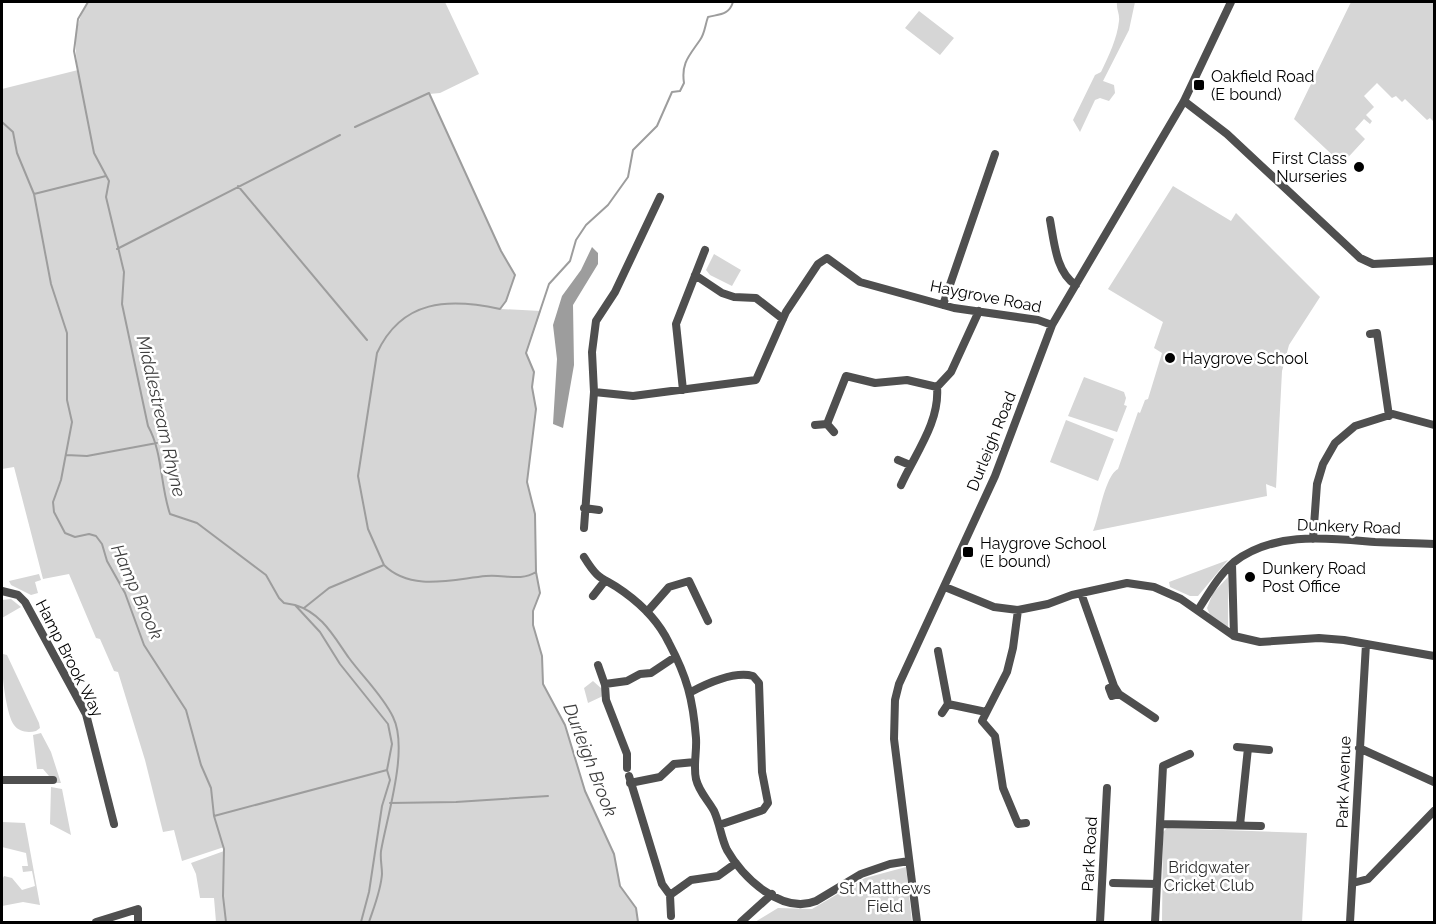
<svg xmlns="http://www.w3.org/2000/svg" width="1436" height="924" viewBox="0 0 1436 924" font-family="Raleway,sans-serif">
  <style>
    .green { fill: #d6d6d6 }
    .water { fill: #9d9d9d }
    .lines { fill: none; stroke-linecap: round; stroke-linejoin: round }
    .stream { stroke: #9d9d9d; stroke-width: 2 }
    .minor { stroke: #4f4f4f; stroke-width: 8 }
    .poi-dot { fill: #000; stroke: #fff; stroke-width: 2 }
    .labels { text-anchor: middle; stroke-width: 5; stroke-linejoin: round; paint-order: stroke }
    .poi-label { font-size: 16px; fill: #000; stroke: #fff; text-anchor: start }
    .street-label { font-size: 16px; fill: #000; stroke: #fff }
    .park-label { font-size: 16px; fill: #2d2d2d; stroke: #fff }
    .water-label { font-size: 18px; font-style: italic; fill: #3e3e3e; stroke: #fff }
  </style>
  <rect width="100%" height="100%" fill="#fff"/>
  <path class="green" d="M88,2H445L479,74L440,93L429,94L501,251L515,275L506,301L501,309L541,311L526,353L534,372L532,387L536,409L527,482L535,514L536,572L540,593L533,611V625L542,656L543,684L565,725L585,791L614,854L620,886L636,908L638,922H216L214,898H200L196,874L191,863L224,851V847L182,861L174,830L163,832L145,760L118,672L114,671L100,639L96,638L69,574L43,579L14,467L2,469V89L78,70C74,44 74,24 88,2Z
    M1117,2H1135L1129,30L1103,81L1114,85L1115,93L1109,101L1100,98L1095,100L1080,132L1073,120L1095,75L1101,72C1109,55 1117,39 1119,21C1120,14 1116,9 1117,2Z
    M1351,2H1434V122L1430,118L1427,120L1405,99L1402,102L1396,96L1392,98L1377,83L1364,96L1374,107L1366,115L1372,121L1370,124L1364,119L1355,129L1365,139L1342,164L1294,119Z
    M919,11L954,38L940,55L905,28Z
    M1173,186L1231,221L1236,213L1320,297L1289,345L1282,371L1276,488L1266,484L1267,496L1093,531C1100,514 1105,476 1118,469L1138,412L1140,413L1145,400L1148,399L1162,353L1154,348L1163,322L1108,289Z
    M714,254L741,270L732,286L710,275L706,270Z
    M1084,377L1124,392L1126,398L1124,405L1127,406L1117,432L1068,416Z
    M1066,420L1114,439L1098,481L1050,462Z
    M1228,560L1198,596H1190L1170,587L1169,582Z
    M39,574L41,580L35,582L38,593L31,595L11,585L9,581Z
    M1228,577V628L1210,615L1207,608L1213,593Z
    M11,599L21,607L2,618V600Z
    M3,654L7,655L39,723L40,728L36,731C28,733 19,732 14,725C6,715 0,666 3,654Z
    M593,681L602,689L603,696L588,703L584,688Z
    M41,733L51,752L61,783H55L43,769H37L33,735Z
    M51,787L62,789L71,835L50,824Z
    M2,822L25,823L40,905L23,902L2,906V880L4,876L12,878L22,890L35,886L32,871L23,872L22,866H28L26,853L2,847Z
    M1167,828L1307,833L1302,922H1162L1163,832Z
    M906,867L912,922H755L778,908L812,909L865,878Z"/>
  <path class="water" d="M592,247L598,253V264L573,305L574,365L563,428L553,424L557,359L553,325L562,296L581,270Z"/>
  <g class="lines">
    <path class="stream" d="M88,2L78,19L74,51L94,153L109,181L106,197L124,272L122,304L148,426C163,453 160,485 170,514L197,523L266,575L279,598L284,603L295,605L320,632L340,664L388,724L392,744L387,770L390,780L382,806L369,892L361,922
      M2,122L13,132L17,153L34,194L51,284L67,333V400L72,422L61,480L53,502L54,512L65,533L75,537L89,534L96,536L102,544L107,561L125,593L144,645L186,710L201,765L211,788L214,816L224,849L223,896L226,922
      M355,127L429,93L501,251L515,275L506,301L500,309C449,298 402,299 377,353L358,476L368,529L384,565
      M238,186L367,340
      M34,194L106,176
      M117,249L340,135
      M66,455L87,456L157,443
      M295,605C322,613 334,637 349,658C363,677 383,696 393,717C409,749 387,816 381,851C380,859 382,866 382,874C381,890 374,907 369,922
      M304,608L329,588L384,565C411,592 453,579 486,576C504,574 520,582 536,572
      M390,803L456,802L548,796
      M214,816L387,770
      M638,922L636,908L620,886L614,854L585,791L565,725L543,684L542,656L533,625V611L540,593L536,572L535,514L527,482L536,409L532,387L534,372L526,353L549,284L570,261L576,240L586,225L608,205L628,177L633,150L657,126L672,92L680,91L684,83C681,63 689,56 700,40C705,33 705,25 708,17C720,14 729,15 733,2"/>
    <path class="minor" d="M1184,101L1227,134L1360,258L1373,264L1434,261
      M1050,220C1054,241 1056,273 1076,285
      M695,275L722,293L734,297L756,298L783,319
      M943,305L995,154
      M1370,334L1377,333L1389,416
      M683,390L676,324L705,250
      M594,392L592,352L596,321L615,292L660,197
      M827,424L846,376L875,383L907,380L937,387L951,372L979,311
      M815,425L827,424L834,432
      M898,460L910,465
      M901,485C915,454 940,422 937,387
      M584,508L599,510
      M584,528L594,392L633,396L756,380L786,312L818,264L827,258L860,282L954,308L1038,320L1052,325
      M1313,539L1317,484L1323,464L1335,443L1355,426L1393,414L1434,425
      M584,557C600,583 602,576 624,592C642,605 659,622 669,643C687,677 693,699 696,738C697,752 693,766 696,779C699,792 708,800 714,811C720,824 721,838 727,850C742,877 782,915 816,901L861,874L890,864L909,861
      M1232,564L1234,636
      M945,587L994,607L1018,610L1048,604L1072,595L1127,583L1154,587L1181,599L1234,636L1260,642L1319,638L1344,640L1434,656
      M2,591L18,595L25,602L86,714L114,824
      M1081,593L1114,686L1119,694L1155,718
      M593,596L604,582
      M1018,610L1013,648L1007,672L982,721L995,736L1003,788L1018,824L1026,823
      M1198,610C1209,593 1219,575 1234,562C1275,531 1327,538 1375,542C1395,543 1415,543 1434,544
      M647,612L669,587L689,581L708,621
      M938,651L948,704L986,712
      M598,665L605,685L606,700L627,754V768
      M605,684L627,681L640,674L651,673L675,657
      M1109,688L1112,696L1119,694
      M691,692C708,683 734,671 753,676L759,683L762,772L768,803L763,810L719,825
      M942,713L948,704
      M1237,747L1248,748
      M1359,748L1434,782
      M629,776L662,884L670,895L671,916
      M2,780H53
      M630,783L660,777L674,764L695,762
      M1160,824L1261,826
      M1240,825L1248,748L1269,750
      M1113,883L1157,884
      M1353,883L1368,879L1434,811
      M670,895L691,880L718,876L736,863
      M96,922L138,909V922
      M741,922L772,894
      M917,922L894,739L895,700L899,684L995,476L1052,325L1184,101L1231,2
      M1100,922L1107,788
      M1155,922L1163,766L1190,754
      M1350,922L1366,644"/>
  </g>
  <g class="poi-dot">
    <rect x="1193" y="79" width="12" height="12" rx="3"/>
    <circle cx="1359" cy="167" r="6"/>
    <circle cx="1170" cy="358" r="6"/>
    <rect x="962" y="546" width="12" height="12" rx="3"/>
    <circle cx="1250" cy="577" r="6"/>
  </g>
  <g class="labels">
    <g class="poi-label">
      <text x="1211" y="82">Oakfield Road<tspan x="1211" dy="18">(E bound)</tspan></text>
      <text x="1347" y="164" text-anchor="end">First Class<tspan x="1347" dy="18">Nurseries</tspan></text>
      <text x="1182" y="364">Haygrove School</text>
      <text x="980" y="549">Haygrove School<tspan x="980" dy="18">(E bound)</tspan></text>
      <text x="1262" y="574">Dunkery Road<tspan x="1262" dy="18">Post Office</tspan></text>
    </g>
    <g class="street-label">
      <text transform="translate(986 296) rotate(11)" y="6">Haygrove Road</text>
      <text transform="translate(991 441) rotate(-68)" y="6">Durleigh Road</text>
      <text transform="translate(1349 526) rotate(2)" y="6">Dunkery Road</text>
      <text transform="translate(70 658) rotate(63)" y="6">Hamp Brook Way</text>
      <text transform="translate(1343 782) rotate(-88)" y="6">Park Avenue</text>
      <text transform="translate(1089 854) rotate(-87)" y="6">Park Road</text>
    </g>
    <g class="park-label">
      <text x="1209" y="873">Bridgwater<tspan x="1209" dy="18">Cricket Club</tspan></text>
      <text x="885" y="894">St Matthews<tspan x="885" dy="18">Field</tspan></text>
    </g>
    <g class="water-label">
      <text transform="translate(161 416) rotate(77)" y="6">Middlestream Rhyne</text>
      <text transform="translate(137 592) rotate(66)" y="6">Hamp Brook</text>
      <text transform="translate(590 760) rotate(69)" y="6">Durleigh Brook</text>
    </g>
  </g>
  <rect width="1436" height="924" fill="none" stroke="#000000" stroke-width="6"/>
</svg>
